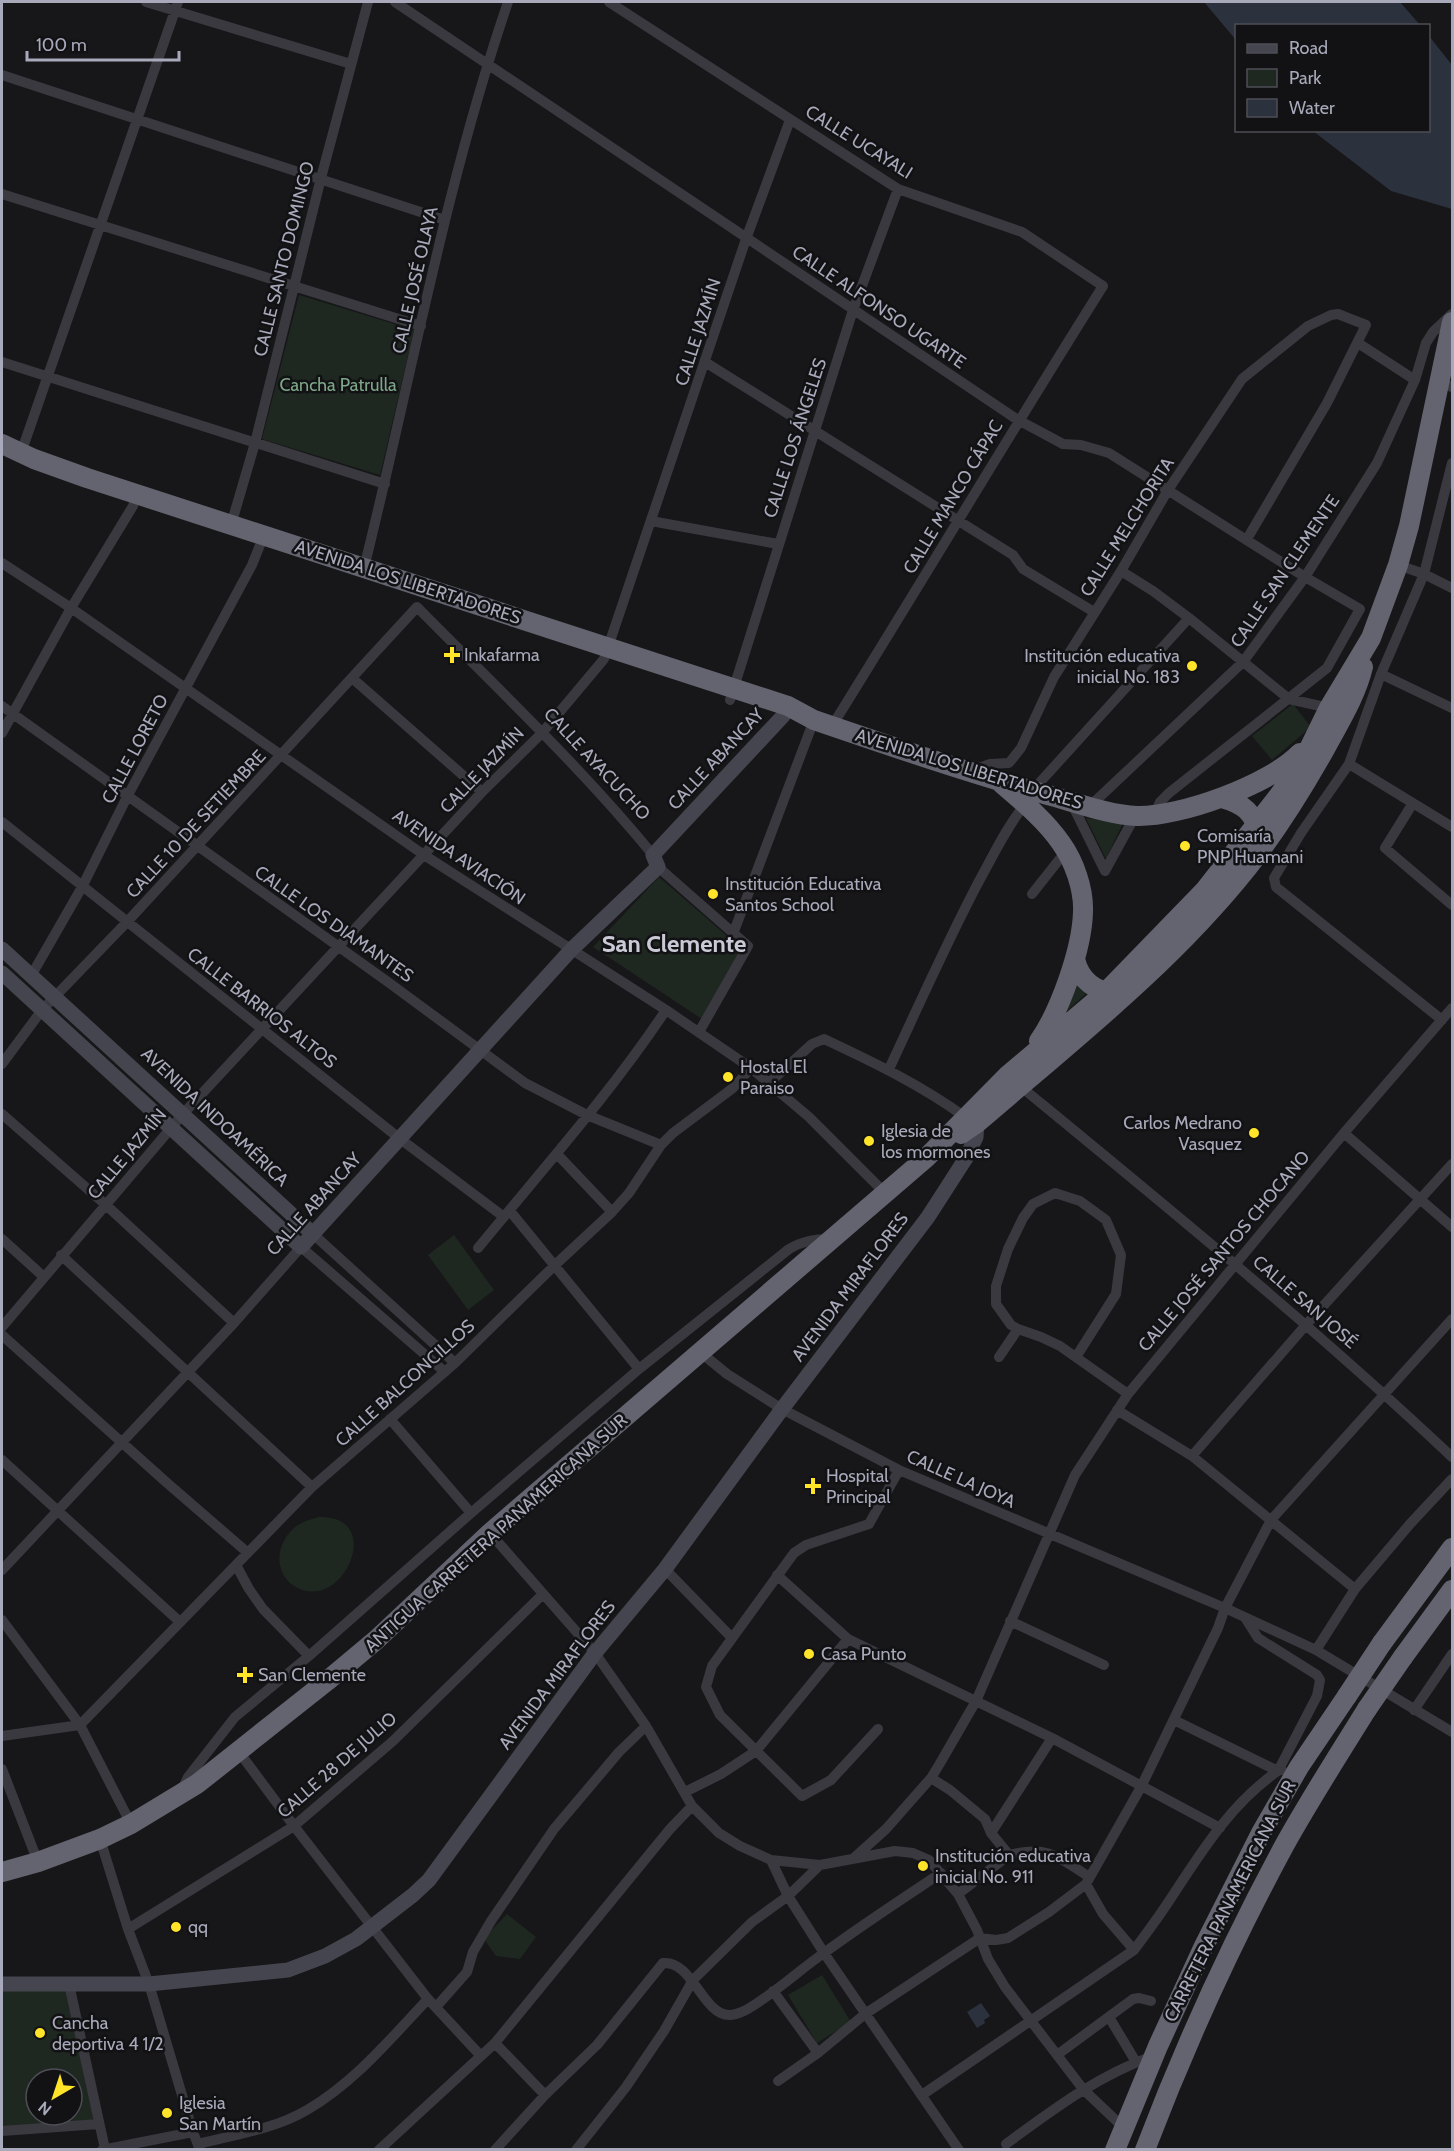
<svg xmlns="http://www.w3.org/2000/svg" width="1454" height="2151" viewBox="0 0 1454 2151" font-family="Cabin,sans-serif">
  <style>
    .green { fill: #1e2821; fill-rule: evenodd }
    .water { fill: #2b323e }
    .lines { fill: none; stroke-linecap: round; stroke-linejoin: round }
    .street { stroke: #3a3940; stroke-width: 10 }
    .secondary { stroke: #45454f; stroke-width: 15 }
    .highway { stroke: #636470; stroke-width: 20 }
    .highway-bridge { stroke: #636470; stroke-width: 20 }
    .poi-dot { fill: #ffe429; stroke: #121214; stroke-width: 2 }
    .labels { text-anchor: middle; stroke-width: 5; stroke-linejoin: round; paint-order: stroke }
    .street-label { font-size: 18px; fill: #a8a9ba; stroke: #121214 }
    .park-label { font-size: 18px; fill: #7da788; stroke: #121214 }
    .poi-label { font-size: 18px; fill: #a8a9ba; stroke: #121214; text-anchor: start }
    .district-label { font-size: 24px; font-weight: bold; fill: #c9cad6; stroke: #121214 }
  </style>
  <rect width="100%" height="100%" fill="#171719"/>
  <path class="green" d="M299,295L414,330L380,475L262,439Z
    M1293,704L1311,727L1272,760L1252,736Z
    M1086,818L1123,823L1106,859Z
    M659,877L741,948L702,1019L593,947Z
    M1074,975L1089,991L1067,1011Z
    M454,1235L494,1290L468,1310L428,1255Z
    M319,1517C383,1515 347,1604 303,1590C272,1580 273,1542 298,1525C304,1521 312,1519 319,1517Z
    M507,1914L536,1937L520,1959L496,1956L486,1942V1936Z
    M822,1975L851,2022L817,2043L788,1995Z
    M2,1987L67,1988L99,2123L2,2130ZM36,2079H72V2115H36Z"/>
  <path class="water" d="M1204,2H1400L1420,25L1236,26V40Z
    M1429,36L1452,65V209L1391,191L1313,131L1428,130Z
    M981,2003L990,2016L984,2020L985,2023L977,2028L967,2012Z"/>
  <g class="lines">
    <path class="street" d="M146,2L351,64
      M395,2L1018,420L1063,444L1081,445L1109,453L1305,577L1360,609L1327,668L1169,793L1160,802L1154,815
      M609,2L898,189L1022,232L1103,286C1011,432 923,580 832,726
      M2,75L445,220
      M2,194L421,326
      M1358,343L1415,380
      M2,362L385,484
      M705,362L1013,555L1023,569L1094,612
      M1441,383L1452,387
      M21,453L178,2
      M651,521L778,544
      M231,525L255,443L321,178L368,2
      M2,563L71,608L424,855L666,1010L751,1068L809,1117L885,1193
      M1398,565L1424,574L1452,588
      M364,568C411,379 445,186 508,2
      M1121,571L1153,591L1189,618L1289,699L1329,708
      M417,607C497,688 581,767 653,855
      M1381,674L1452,708
      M352,678L482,792
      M730,700L853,310L898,189
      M2,706L388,982L525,1083L587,1115L661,1145
      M2,733L71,608L133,506L137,494
      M1349,764L1452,827
      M971,771L990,764L1009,763L1021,748L1054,677L1121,571L1168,490L1242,379L1308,326L1331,315L1338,314L1366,325L1327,403L1247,539
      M1032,791L1189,618
      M1071,802L1105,871L1135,816
      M1413,803L1385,848L1452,905
      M1089,807L1243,662L1305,577L1377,463L1415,380L1426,343L1433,332L1452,314
      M2,822L399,1138L504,1217
      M658,867L748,946L699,1032
      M1032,894L1066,851
      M733,934L814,720
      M31,976L82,887L127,797L252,565L264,535
      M1442,1020L1276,887L1274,878L1301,833L1349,764L1381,674L1424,574L1452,463
      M2,1064L42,1010L127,922L417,607
      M889,1069C918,1007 946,944 978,883C993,856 1006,828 1025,804
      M769,1083L812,1044L824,1039C873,1062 921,1085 965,1117
      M1020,1086C1167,1207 1314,1327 1452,1457
      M2,1114L106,1205L234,1323
      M1344,1133L1452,1227
      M557,1154L612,1212
      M510,1211L639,1369
      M313,1234L455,1363
      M2,1239L44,1277
      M478,1248C542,1170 610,1094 666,1010
      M61,1255L312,1487
      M2,1327L183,1114L482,792L542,733L604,659L746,239L790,120
      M2,1335L166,1482L248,1553
      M700,1352L727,1374L782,1409L899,1470L1225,1608L1316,1650L1452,1732
      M999,1357L1018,1329
      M1076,1357L1116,1294L1121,1255L1106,1220L1080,1201L1055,1193L1033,1204L1023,1218L1008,1249L996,1286V1304L1011,1325L1018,1329L1041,1337L1060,1346L1128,1394
      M1117,1410L1192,1456L1355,1589
      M390,1419L471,1513
      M1192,1456L1305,1326L1452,1164
      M2,1460L180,1622
      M490,1533L595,1653L646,1726L692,1806L719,1833L740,1846L771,1860L820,1865L895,1851L913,1853L929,1860L958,1894L977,1930L988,1959L1005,1987L1083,2089L1123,2127
      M236,1565L249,1589L263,1609L309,1656
      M665,1569L732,1638
      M2,1570L234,1323L301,1247L445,1372
      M777,1575L848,1639L1052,1738L1220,1828
      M2,1620L80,1725L131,1824
      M1010,1621L1104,1665
      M1316,1650L1355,1589L1410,1524L1452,1479
      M1414,1710L1452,1654
      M1174,1720L1278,1771L1317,1696L1320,1680L1317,1675L1258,1638L1246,1619
      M878,1729L831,1780L802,1796L720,1715L706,1687L712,1666L794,1553L806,1545L869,1524L899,1470
      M2,1736L80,1725L312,1487L455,1363L555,1265L612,1212L629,1193L661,1145L673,1133L733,1088L751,1068
      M239,1752L294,1826L428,1999L480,2055
      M2,1769L38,1862
      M931,1778L950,1790L985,1819L991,1833L1009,1855C1047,1845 1059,1857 1089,1877
      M181,1792L188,1777L235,1717L309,1656L471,1513L639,1369L789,1249C803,1241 814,1239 830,1239
      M685,1792L721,1774L756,1751L848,1639
      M991,1833L1052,1738
      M100,1839L128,1929L149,1984L193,2132L200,2150
      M855,1857L886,1829L931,1778L939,1765L976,1701L1075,1475L1128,1394L1344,1133L1452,1008
      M820,1865L788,1896L824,1953L959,2150
      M958,1894L1009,1855
      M128,1929L294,1826L393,1741L542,1595
      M1134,1950C1146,1934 1158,1918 1169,1901C1200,1854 1230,1804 1278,1771L1282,1770
      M69,1984L105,2149
      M773,1991L818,2053L865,2014L980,1938L996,1940L1008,1938L1049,1912L1086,1884L1141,1787L1218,1628L1225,1608L1271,1520L1452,1319
      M436,2007L467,1972L473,1952L491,1921L554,1829L619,1752L646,1726
      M1109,2017L1136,2062
      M495,2043L545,2095
      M1057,2055L1133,1999L1139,1998L1151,2001
      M778,2081L818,2053
      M922,2095L1134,1950L1103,1914L1086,1884
      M2,2131L99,2124
      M198,2144C234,2135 275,2129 307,2110C355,2082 391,2038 428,1999
      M1006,2144C1054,2109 1097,2076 1153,2056
      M102,2150L193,2132
      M379,2150L495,2043L670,1829L692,1806
      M495,2150L545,2095L597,2045L663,1963C692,1960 703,2015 729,2015C734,2015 742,2012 746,2010C774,1994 798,1971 824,1953C862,1925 902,1899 941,1873
      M576,2150L626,2087L664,2031L693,1980L752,1922L788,1896L771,1860"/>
    <path class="secondary" d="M2,949L313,1234
      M2,973L301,1247L571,950L658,867L653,855L783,716
      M2,1984H149L288,1970L325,1956L356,1939L413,1895L429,1880L595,1653L665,1569L782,1409L928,1217L966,1158L976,1137L977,1123"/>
    <path class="highway" d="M2,444L34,459L87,478L788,706L814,720C890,746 966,772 1044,794C1072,801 1108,815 1137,816C1180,817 1269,785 1300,753
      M1002,784C1023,802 1045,820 1061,843C1074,861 1084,889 1083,912C1082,949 1060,1011 1039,1041
      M1222,798C1244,804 1253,812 1260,835
      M1075,959C1080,981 1096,992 1117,994
      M961,1134L977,1123C1071,1042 1171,964 1248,867C1277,830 1302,790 1325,749C1339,723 1356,696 1363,667
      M1382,1643L1452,1548
      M1403,1657L1452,1590
      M2,1872L38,1862L100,1839L131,1824L197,1784L327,1681L376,1640L490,1533L926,1158L1007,1076L1105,993L1205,890L1280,794L1306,755L1329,708L1371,638L1398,565L1409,526L1452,322
      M1115,2150L1158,2046L1204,1946L1261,1833L1299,1767L1347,1696
      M1145,2150C1185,2045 1231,1944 1284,1846C1310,1799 1339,1754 1367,1709"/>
    <path class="highway-bridge" d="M1347,1696L1382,1643
      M1367,1709L1403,1657"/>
  </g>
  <g class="poi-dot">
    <path d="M449 646h6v6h6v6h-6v6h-6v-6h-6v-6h6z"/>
    <circle cx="1192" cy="666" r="6"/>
    <circle cx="1185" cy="846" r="6"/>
    <circle cx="713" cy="894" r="6"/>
    <circle cx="728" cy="1077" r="6"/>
    <circle cx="1254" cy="1133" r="6"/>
    <circle cx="869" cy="1141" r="6"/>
    <path d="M810 1477h6v6h6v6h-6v6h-6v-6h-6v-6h6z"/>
    <circle cx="809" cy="1654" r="6"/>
    <path d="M242 1666h6v6h6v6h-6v6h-6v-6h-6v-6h6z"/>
    <circle cx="923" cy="1866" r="6"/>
    <circle cx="176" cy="1927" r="6"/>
    <circle cx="40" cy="2033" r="6"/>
    <circle cx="167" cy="2113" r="6"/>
  </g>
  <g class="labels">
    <g class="street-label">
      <text transform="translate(859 142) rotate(32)" y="6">CALLE UCAYALI</text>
      <text transform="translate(284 259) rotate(-76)" y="6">CALLE SANTO DOMINGO</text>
      <text transform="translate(415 280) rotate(-77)" y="6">CALLE JOSÉ OLAYA</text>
      <text transform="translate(879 307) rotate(34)" y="6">CALLE ALFONSO UGARTE</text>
      <text transform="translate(698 332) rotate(-72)" y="6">CALLE JAZMÍN</text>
      <text transform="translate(795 438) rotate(-72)" y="6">CALLE LOS ÁNGELES</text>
      <text transform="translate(953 497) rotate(-59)" y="6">CALLE MANCO CÁPAC</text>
      <text transform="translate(1127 527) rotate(-58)" y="6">CALLE MELCHORITA</text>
      <text transform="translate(1285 571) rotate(-56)" y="6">CALLE SAN CLEMENTE</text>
      <text transform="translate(408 582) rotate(18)" y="6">AVENIDA LOS LIBERTADORES</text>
      <text transform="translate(135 749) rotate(-62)" y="6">CALLE LORETO</text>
      <text transform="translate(716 759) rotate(-47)" y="6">CALLE ABANCAY</text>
      <text transform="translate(597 764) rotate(47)" y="6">CALLE AYACUCHO</text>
      <text transform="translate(969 769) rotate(17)" y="6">AVENIDA LOS LIBERTADORES</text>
      <text transform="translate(482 770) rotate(-46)" y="6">CALLE JAZMÍN</text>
      <text transform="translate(196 824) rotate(-47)" y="6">CALLE 10 DE SETIEMBRE</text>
      <text transform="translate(459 857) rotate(34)" y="6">AVENIDA AVIACIÓN</text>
      <text transform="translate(334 924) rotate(35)" y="6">CALLE LOS DIAMANTES</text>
      <text transform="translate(262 1008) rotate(38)" y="6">CALLE BARRIOS ALTOS</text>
      <text transform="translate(215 1117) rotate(43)" y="6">AVENIDA INDOAMÉRICA</text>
      <text transform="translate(127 1154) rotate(-50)" y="6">CALLE JAZMÍN</text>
      <text transform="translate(314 1204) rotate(-48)" y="6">CALLE ABANCAY</text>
      <text transform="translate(1224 1251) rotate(-50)" y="6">CALLE JOSÉ SANTOS CHOCANO</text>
      <text transform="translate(850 1287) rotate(-53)" y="6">AVENIDA MIRAFLORES</text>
      <text transform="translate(1305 1302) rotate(41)" y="6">CALLE SAN JOSÉ</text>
      <text transform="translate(405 1383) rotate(-42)" y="6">CALLE BALCONCILLOS</text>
      <text transform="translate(961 1479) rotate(24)" y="6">CALLE LA JOYA</text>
      <text transform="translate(496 1533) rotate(-42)" y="6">ANTIGUA CARRETERA PANAMERICANA SUR</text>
      <text transform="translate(557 1675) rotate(-53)" y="6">AVENIDA MIRAFLORES</text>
      <text transform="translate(337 1765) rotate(-41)" y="6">CALLE 28 DE JULIO</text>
      <text transform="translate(1230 1901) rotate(-63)" y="6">CARRETERA PANAMERICANA SUR</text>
    </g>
    <g class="park-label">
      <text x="338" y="391">Cancha Patrulla</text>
    </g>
    <g class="poi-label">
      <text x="464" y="661">Inkafarma</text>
      <text x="1180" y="662" text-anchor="end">Institución educativa<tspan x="1180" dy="21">inicial No. 183</tspan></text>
      <text x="1197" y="842">Comisaría<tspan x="1197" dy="21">PNP Huamani</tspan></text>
      <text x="725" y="890">Institución Educativa<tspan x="725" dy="21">Santos School</tspan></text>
      <text x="740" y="1073">Hostal El<tspan x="740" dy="21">Paraiso</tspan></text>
      <text x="1242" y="1129" text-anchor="end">Carlos Medrano<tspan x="1242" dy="21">Vasquez</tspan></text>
      <text x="881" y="1137">Iglesia de<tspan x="881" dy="21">los mormones</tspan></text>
      <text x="826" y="1482">Hospital<tspan x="826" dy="21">Principal</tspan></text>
      <text x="821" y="1660">Casa Punto</text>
      <text x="258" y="1681">San Clemente</text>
      <text x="935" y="1862">Institución educativa<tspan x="935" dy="21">inicial No. 911</tspan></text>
      <text x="188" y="1933">qq</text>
      <text x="52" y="2029">Cancha<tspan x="52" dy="21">deportiva 4 1/2</tspan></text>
      <text x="179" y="2109">Iglesia<tspan x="179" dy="21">San Martín</tspan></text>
    </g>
    <g class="district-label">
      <text x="674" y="952">San Clemente</text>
    </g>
  </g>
  <rect width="1454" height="2151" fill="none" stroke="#a8a9ba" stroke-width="6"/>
  <rect x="1235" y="24" width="195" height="108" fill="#121214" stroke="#4e4e56" stroke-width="1.5"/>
  <rect x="1247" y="44" width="30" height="9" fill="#45454f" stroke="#4e4e56" stroke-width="1.5"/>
  <text x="1289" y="54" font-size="18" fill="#a8a9ba">Road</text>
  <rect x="1247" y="69" width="30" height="18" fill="#1e2821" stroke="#4e4e56" stroke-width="1.5"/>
  <text x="1289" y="84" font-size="18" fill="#a8a9ba">Park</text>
  <rect x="1247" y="99" width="30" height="18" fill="#2b323e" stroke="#4e4e56" stroke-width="1.5"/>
  <text x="1289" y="114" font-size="18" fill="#a8a9ba">Water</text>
  <g transform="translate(54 2097) rotate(219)"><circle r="28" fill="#121214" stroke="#4e4e56" stroke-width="1.5"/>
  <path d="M0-4.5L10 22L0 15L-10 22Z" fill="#ffe429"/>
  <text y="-9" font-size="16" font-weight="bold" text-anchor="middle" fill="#a8a9ba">N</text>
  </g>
  <path d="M27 51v9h152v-9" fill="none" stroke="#a8a9ba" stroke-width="3"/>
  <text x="36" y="51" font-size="18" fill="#a8a9ba" stroke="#121214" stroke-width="4.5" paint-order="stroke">100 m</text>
</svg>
